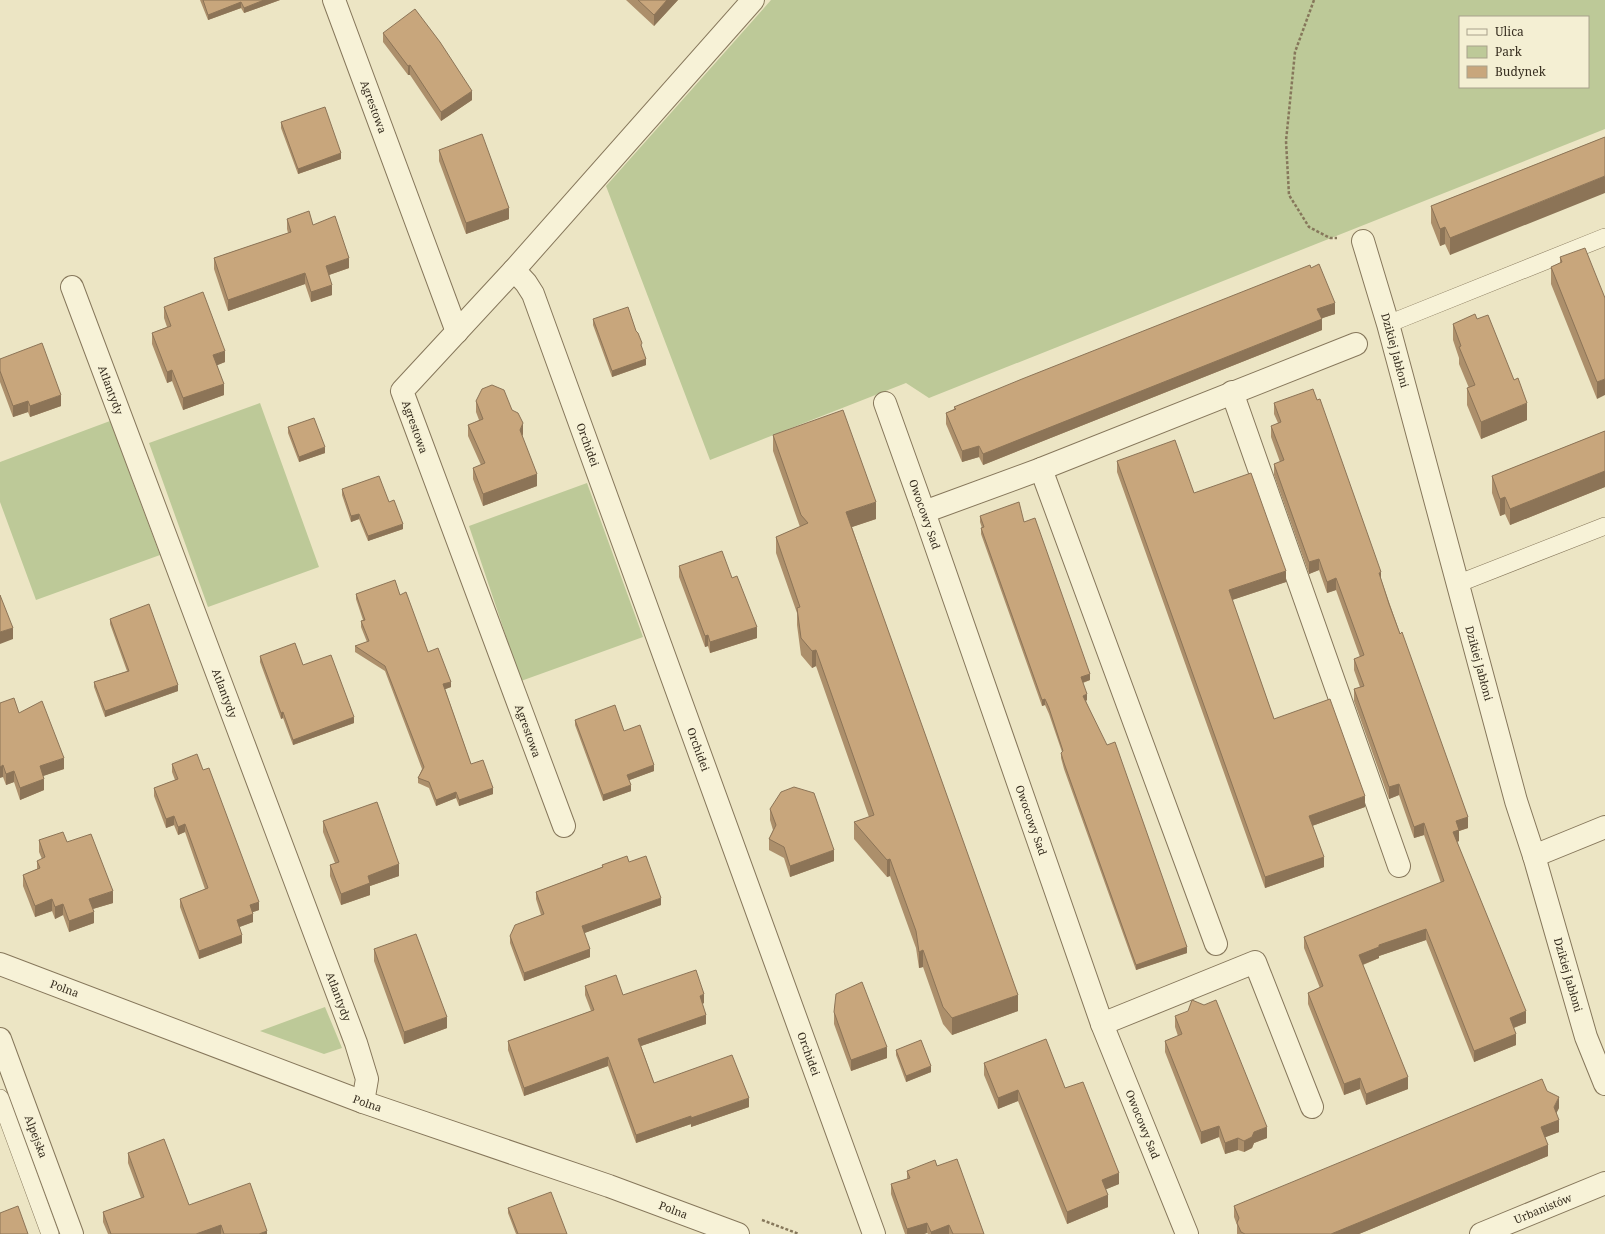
<svg xmlns="http://www.w3.org/2000/svg" width="1605" height="1234" viewBox="0 0 1605 1234" font-family="'Noto Serif',serif">
  <style>
    .green { fill: #bdc998; fill-rule: evenodd }
    .lines { fill: none; stroke-linecap: round; stroke-linejoin: round }
    .service-casing { stroke: #86775b; stroke-width: 18 }
    .minor-casing { stroke: #86775b; stroke-width: 24 }
    .path { stroke: #86775b; stroke-width: 2.5; stroke-dasharray: 3 2; stroke-linecap: butt }
    .service { stroke: #f7f2d7; stroke-width: 17 }
    .minor { stroke: #f7f2d7; stroke-width: 22 }
    .wall { fill: #ac8f6b }
    .shaded-wall { fill: #8c7457 }
    .building { fill: #c8a67c; stroke: #8c7457 }
    .labels { text-anchor: middle; stroke-width: 3.5; stroke-linejoin: round; paint-order: stroke }
    .street-label { font-size: 11px; fill: #362d1f; stroke: #f4efd3 }
  </style>
  <rect width="100%" height="100%" fill="#ece5c4"/>
  <path class="green" d="M771,0H1605V129L929,398L906,383L710,460L606,186ZM1460,17H1588V87H1460Z
    M260,403L319,567L208,607L149,443Z
    M110,421L160,555L36,600L0,502V462Z
    M587,483L643,637L521,681L469,526Z
    M325,1007L342,1048L324,1054L260,1031Z"/>
  <g class="lines">
    <g class="service-casing">
      <path id="service" d="M1388,324L1605,237
        M1457,584L1605,526
        M0,1098L50,1234"/>
    </g>
    <g class="minor-casing">
      <g id="minor">
        <path id="s1" d="M334,0L457,332"/>
        <path id="s2" d="M1363,241L1388,324L1516,801L1534,856L1586,1037L1605,1084"/>
        <path id="s3" d="M514,270L526,283L533,294L874,1234"/>
        <path id="s4" d="M72,287L356,1043L367,1079L363,1102"/>
        <path d="M1232,392L1399,866"/>
        <path id="s5" d="M885,403L924,512L1102,1024L1187,1234"/>
        <path d="M1041,469L1216,944"/>
        <path d="M924,512L1041,469L1356,344"/>
        <path d="M564,826L402,391L514,270L753,0"/>
        <path d="M1534,856L1605,827"/>
        <path id="s6" d="M0,964L363,1102L609,1186L738,1234"/>
        <path d="M1102,1024L1255,962L1312,1107"/>
        <path id="s7" d="M0,1039L72,1234"/>
        <path id="s8" d="M1481,1234L1605,1183"/>
      </g>
    </g>
    <path class="path" d="M1314,0L1295,52L1286,141L1289,195L1309,227L1330,238H1337
      M762,1220L799,1234"/>
    <use href="#service" class="service"/>
    <use href="#minor" class="minor"/>
  </g>
  <path class="wall" d="M200,0H280L244,13L241,8L208,20Z
    M626,0H678L654,26Z
    M383,33L472,100L441,121L410,75H408L383,42Z
    M281,122L341,159L298,174L281,128Z
    M1605,137L1450,255L1445,244L1440,246L1431,223V206Z
    M439,150L509,219L466,234L439,161Z
    M287,219L313,225L349,268L329,275L332,295L311,302L305,284L228,311L214,269V258L288,233L287,229Z
    M1560,257L1605,298L1597,399L1551,284V267L1560,263Z
    M1311,268L1335,314L1322,318V330L983,465L979,457L962,462L946,424V413L954,409V407Z
    M164,307L225,362L217,365L224,395L183,410L172,381L167,383L152,344V333L167,327L164,318Z
    M593,319L636,331L642,348L646,365L612,377L593,325Z
    M1477,319L1527,420L1481,439L1467,405V388H1469L1459,364V358L1453,340V324Z
    M0,359L61,406L30,417L28,412L13,417L0,382Z
    M476,401L512,410L523,434L522,436L537,486L483,506L473,479V468L481,465L468,436V425L479,420L476,412Z
    M1274,403L1381,579L1468,828L1459,831V841L1457,842L1526,1023L1514,1028L1516,1045L1474,1062L1426,940L1379,956V958L1363,965L1408,1089L1366,1105L1360,1089L1344,1095L1308,1004V993L1320,988L1304,948V937L1441,883L1424,835L1414,838L1399,795L1389,799L1354,701V689L1360,687L1354,670V659L1360,657L1336,590L1327,593L1319,570L1309,574L1274,475V464L1280,462L1271,437V426L1278,423L1274,414Z
    M288,427L325,453L299,462L288,433Z
    M1605,431V487L1510,525L1505,514L1500,516L1492,493V476Z
    M773,435L876,519L852,527L1018,1011L952,1035L943,1024L923,967L919,968L916,948L890,876L887,877L854,839V822L869,817L816,666L812,668L801,655L797,625V613L776,553V537L800,527L773,451Z
    M1117,461L1194,493L1286,582L1232,600L1274,719L1365,807L1312,826L1324,867L1265,888L1117,472Z
    M342,489L403,529L368,541L359,519L351,522L342,495Z
    M980,516L1024,522L1090,680L1083,683L1087,700L1086,701L1187,953L1136,970L1064,769L1061,758V753L1062,752L1049,714L1045,705L1042,706L981,534V528H982L980,522Z
    M679,566L732,578L757,638L710,653L708,646L705,647L679,577Z
    M356,594L400,595L428,652L451,687L445,689L471,764L493,794L459,806L456,798L436,806L429,788L418,783V778L422,769L385,671L355,652V646L367,642L361,627V621L363,620L356,599Z
    M110,619L178,691L105,717L94,687V682L127,671L110,624Z
    M260,656L303,665L354,723L293,745L283,718L281,719L260,662Z
    M0,703L19,713L64,769L43,776L44,790L20,800L14,782L6,785L3,777Z
    M575,720L624,731L654,771L629,780L631,791L603,801L575,725Z
    M172,764L203,770L259,910L253,912V922L239,927L242,943L199,959L180,907V899L205,889L185,832L178,835L174,825L166,828L154,796V788L175,780L172,772Z
    M770,809L834,861L790,877L784,858L769,850V839L773,830L770,820Z
    M323,821L399,876L370,886V895L341,905L330,876V865L335,863L323,832Z
    M39,840L67,842L113,903L93,909L94,923L69,932L63,915L55,919L52,911L35,917L23,886V875L37,869V861L42,859L39,852Z
    M629,862L661,905L584,933L590,957L524,981L510,943V936L541,915L536,899V892L602,867V865Z
    M374,949L447,1028L404,1044L374,961Z
    M585,986L623,995L704,1003L702,1004L706,1024L641,1046L654,1083L749,1107L691,1127V1124L636,1143L608,1066L524,1096L508,1050V1041L591,1011L585,995Z
    M834,1012L887,1058L851,1071L834,1024Z
    M1175,1016L1267,1138L1254,1143L1252,1148L1244,1152L1238,1150L1225,1154L1219,1137L1201,1144L1165,1052V1041L1178,1036L1175,1027Z
    M896,1050L931,1072L906,1082L896,1055Z
    M984,1063L1065,1088L1119,1184L1106,1189L1108,1207L1067,1224L1018,1101L998,1109L984,1075Z
    M1559,1108L1556,1113L1559,1132L1545,1137L1548,1156L1359,1234H1237V1225L1234,1217V1206Z
    M128,1153L189,1205L267,1234H108L103,1222V1212L141,1198L128,1163Z
    M937,1166L984,1234H928L927,1233L924,1234H905L891,1194V1184L907,1179V1171Z
    M508,1208L567,1234H516L508,1213Z"/>
  <path class="shaded-wall" d="M264,0H280L244,13V8Z
    M667,0H678L654,26V15Z
    M241,2V8L208,20V15Z
    M410,65V75H408V66Z
    M472,91V100L441,121V112Z
    M341,153V159L298,174V169Z
    M1605,176V193L1450,255V238Z
    M509,208V219L466,234V223Z
    M1445,227V244L1440,246V229Z
    M349,258V268L326,276V266Z
    M305,273V284L228,311V300Z
    M332,285V295L311,302V292Z
    M1335,303V314L1317,320V309Z
    M1322,319V330L983,465V454Z
    M225,351V362L213,367V355Z
    M646,359V365L612,377V371Z
    M172,370V381L167,383V372Z
    M1605,379V395L1597,399V382Z
    M224,384V395L183,410V398Z
    M61,395V406L30,417V406Z
    M28,401V412L13,417V406Z
    M1527,403V420L1481,439V422Z
    M523,423V434L520,441V430Z
    M979,446V457L962,462V451Z
    M325,447V453L299,462V457Z
    M1605,471V487L1510,525V509Z
    M537,474V486L483,506V494Z
    M1505,497V514L1500,516V499Z
    M876,502V519L846,529V512Z
    M359,514V519L351,522V516Z
    M403,524V529L368,541V536Z
    M1319,559V570L1309,574V562Z
    M1286,571V582L1229,601V590Z
    M1381,572V583L1379,573Z
    M1336,578V590L1327,593V582Z
    M757,627V638L710,653V642Z
    M13,628V639L0,644V632Z
    M708,635V646L705,647V636Z
    M816,650V666L812,668V651Z
    M1090,674V680L1081,683V677Z
    M451,682V687L443,690V684Z
    M178,685V691L105,717V711Z
    M1087,694V700L1083,702V696Z
    M1045,699V705L1042,706V700Z
    M283,712V718L281,719V713Z
    M354,717V723L293,745V740Z
    M64,758V769L40,777V766Z
    M3,765V777L0,778V767Z
    M654,765V771L627,781V775Z
    M14,771V782L6,785V774Z
    M44,779V790L20,800V788Z
    M1399,784V795L1389,799V787Z
    M631,785V791L603,801V795Z
    M493,788V794L459,806V800Z
    M456,792V798L436,806V800Z
    M1365,796V807L1309,827V816Z
    M174,816V825L166,828V819Z
    M1468,817V828L1459,831V841L1453,843V832L1456,821Z
    M1424,823V835L1414,838V827Z
    M185,824V832L178,835V827Z
    M834,850V861L790,877V866Z
    M1324,857V867L1265,888V877Z
    M890,859V876L887,877V860Z
    M399,864V876L370,886V895L341,905V894L368,876Z
    M113,891V903L89,910V899Z
    M661,898V905L582,934V926Z
    M52,899V911L35,917V906Z
    M259,902V910L250,913V905Z
    M63,904V915L55,919V907Z
    M94,912V923L69,932V921Z
    M253,914V922L237,928V920Z
    M1426,929V940L1379,956V958L1359,966V955L1379,945Z
    M242,935V943L199,959V951Z
    M1187,947V953L1136,970V965Z
    M590,949V957L524,981V973Z
    M923,950V967L919,968V952Z
    M704,994V1003L700,1005V996Z
    M1018,995V1011L952,1035V1018Z
    M1526,1011V1023L1510,1029V1018Z
    M706,1015V1024L638,1047V1039Z
    M447,1017V1028L404,1044V1032Z
    M1516,1034V1045L1474,1062V1051Z
    M887,1047V1058L851,1071V1060Z
    M608,1057V1066L524,1096V1088Z
    M931,1066V1072L906,1082V1076Z
    M1408,1077V1089L1366,1105V1094Z
    M1360,1078V1089L1344,1095V1084Z
    M1018,1090V1101L998,1109V1098Z
    M1559,1097V1108L1554,1118V1107Z
    M749,1098V1107L691,1127V1118Z
    M691,1116V1124L636,1143V1135Z
    M1559,1120V1132L1541,1139V1127Z
    M1219,1126V1137L1201,1144V1132Z
    M1267,1127V1138L1254,1143L1252,1148L1244,1152V1141L1254,1132Z
    M1238,1138V1150L1225,1154V1143Z
    M1548,1145V1156L1359,1234H1331Z
    M1119,1173V1184L1102,1191V1180Z
    M1108,1195V1207L1067,1224V1212Z
    M927,1223V1233L924,1234H907V1229Z
    M221,1225V1234H196Z
    M949,1225V1234H931V1232Z
    M267,1231V1234H259Z"/>
  <path class="building" d="M203,0H264L244,8L241,2L208,15Z
    M638,0H667L654,15Z
    M415,9L440,42L472,91L441,112L410,65L408,66L383,33Z
    M325,107L341,153L298,169L281,122Z
    M482,134L509,208L466,223L439,150Z
    M1605,137V176L1450,238L1445,227L1440,229L1431,206Z
    M309,211L313,225L335,216L349,258L326,266L332,285L311,292L305,273L228,300L214,258L291,232L287,219Z
    M1585,248L1605,298V379L1597,382L1551,267L1562,262L1560,257Z
    M1319,264L1335,303L1317,309L1322,319L983,454L979,446L962,451L946,413L956,409L954,407L1022,379L1310,265L1311,268Z
    M203,292L225,351L213,355L224,384L183,398L172,370L167,372L152,333L171,326L164,307Z
    M628,307L636,331L638,333L642,343L641,345L646,359L612,371L593,319Z
    M1475,314L1477,319L1488,315L1514,380L1518,378L1527,403L1481,422L1467,388L1475,385L1459,347L1461,346L1453,324Z
    M42,343L61,395L30,406L28,401L13,406L0,371V359Z
    M492,385L504,390L512,410L518,413L523,423L520,430L537,474L483,494L473,468L485,463L468,425L483,419L476,401L482,389Z
    M1313,389L1317,400L1320,399L1381,572L1379,573L1389,604L1400,634L1402,632L1468,817L1456,821L1459,830L1453,832L1526,1011L1510,1018L1516,1034L1474,1051L1426,929L1379,945V947L1359,955L1408,1077L1366,1094L1360,1078L1344,1084L1308,993L1323,986L1304,937L1444,881L1424,823L1414,827L1399,784L1389,787L1354,689L1364,686L1354,659L1364,655L1336,578L1327,582L1319,559L1309,562L1274,464L1284,460L1271,426L1281,422L1274,403Z
    M843,410L876,502L846,512L1018,995L952,1018L943,1007L923,950L919,952L916,931L890,859L887,860L854,822L874,815L816,650L812,651L801,638L797,608L800,607L776,537L808,523L801,515L773,435Z
    M314,418L325,447L299,457L288,427Z
    M1605,431V471L1510,509L1505,497L1500,499L1492,476Z
    M1175,440L1194,493L1251,473L1286,571L1229,590L1274,719L1330,699L1365,796L1309,816L1324,857L1265,877L1117,461Z
    M379,476L389,502L394,500L403,524L368,536L359,514L351,516L342,489Z
    M1019,502L1024,522L1035,518L1090,674L1081,677L1087,694L1083,696L1107,745L1115,742L1187,947L1136,965L1064,763L1061,753L1063,751L1049,708L1045,699L1042,700L981,528L984,527L980,516Z
    M722,551L732,578L737,576L757,627L710,642L708,635L705,636L679,566Z
    M395,580L400,595L406,592L428,652L438,648L451,682L443,684L471,764L483,760L493,788L459,800L456,792L436,800L429,782L418,778L424,767L385,666L355,646L369,641L361,621L365,620L356,594Z
    M0,595L13,628L0,632Z
    M149,604L178,685L105,711L94,682L129,671L110,619Z
    M295,643L303,665L331,655L354,717L293,740L283,712L281,713L260,656Z
    M14,698L19,713L42,701L64,758L40,766L44,779L20,788L14,771L6,774L3,765L0,767V703Z
    M615,705L624,731L640,725L654,765L627,775L631,785L603,795L575,720Z
    M197,754L203,770L209,768L259,902L250,905L253,914L237,920L242,935L199,951L180,899L208,888L185,824L178,827L174,816L166,819L154,788L178,779L172,764Z
    M794,787L814,793L834,850L790,866L784,847L769,839L776,825L770,809L781,792Z
    M377,802L399,864L368,876L370,883L341,894L330,865L339,862L323,821Z
    M63,832L67,842L91,834L113,891L89,899L94,912L69,921L63,904L55,907L52,899L35,906L23,875L40,868L37,861L45,857L39,840Z
    M627,856L629,862L646,856L661,898L582,926L590,949L524,973L510,936L515,925L544,914L536,892L603,867L602,865Z
    M416,934L447,1017L404,1032L374,949Z
    M696,970L704,994L700,996L706,1015L638,1039L654,1083L732,1055L749,1098L691,1118V1116L636,1135L608,1057L524,1088L508,1041L594,1010L585,986L616,975L623,995Z
    M862,982L887,1047L851,1060L834,1012L836,994Z
    M1192,1000L1204,1005L1216,1000L1267,1127L1254,1132L1252,1137L1244,1141L1238,1138L1225,1143L1219,1126L1201,1132L1165,1041L1182,1034L1175,1016L1188,1011Z
    M1046,1039L1065,1088L1083,1082L1119,1173L1102,1180L1108,1195L1067,1212L1018,1090L998,1098L984,1063Z
    M921,1040L931,1066L906,1076L896,1050Z
    M1542,1079L1547,1091L1559,1097L1554,1107L1559,1120L1541,1127L1548,1145L1331,1234H1245L1241,1232L1237,1223L1239,1218L1234,1206Z
    M164,1139L189,1205L250,1183L267,1231L259,1234H224L221,1225L196,1234H111L103,1212L144,1197L128,1153Z
    M957,1159L984,1234H953L949,1225L931,1232L927,1223L907,1229L891,1184L910,1178L907,1171L935,1160L937,1166Z
    M551,1192L567,1234H518L508,1208Z
    M18,1206L28,1234H0V1213Z"/>
  <g class="labels">
    <g class="street-label">
      <text dy="4" stroke="none"><textPath href="#s1" startOffset="114">Agrestowa</textPath></text>
      <text dy="4" stroke="none"><textPath href="#s2" startOffset="114">Dzikiej Jabłoni</textPath></text>
      <text dy="4" stroke="none"><textPath href="#s4" startOffset="110">Atlantydy</textPath></text>
      <text transform="translate(415 427) rotate(70)" y="4">Agrestowa</text>
      <text dy="4" stroke="none"><textPath href="#s3" startOffset="191">Orchidei</textPath></text>
      <text dy="4" stroke="none"><textPath href="#s5" startOffset="118">Owocowy Sad</textPath></text>
      <text dy="4" stroke="none"><textPath href="#s2" startOffset="438">Dzikiej Jabłoni</textPath></text>
      <text dy="4" stroke="none"><textPath href="#s4" startOffset="434">Atlantydy</textPath></text>
      <text transform="translate(528 731) rotate(70)" y="4">Agrestowa</text>
      <text dy="4" stroke="none"><textPath href="#s3" startOffset="515">Orchidei</textPath></text>
      <text dy="4" stroke="none"><textPath href="#s5" startOffset="442">Owocowy Sad</textPath></text>
      <text dy="4" stroke="none"><textPath href="#s2" startOffset="762">Dzikiej Jabłoni</textPath></text>
      <text dy="4" stroke="none"><textPath href="#s6" startOffset="69">Polna</textPath></text>
      <text dy="4" stroke="none"><textPath href="#s4" startOffset="758">Atlantydy</textPath></text>
      <text dy="4" stroke="none"><textPath href="#s3" startOffset="839">Orchidei</textPath></text>
      <text dy="4" stroke="none"><textPath href="#s6" startOffset="393">Polna</textPath></text>
      <text dy="4" stroke="none"><textPath href="#s5" startOffset="766">Owocowy Sad</textPath></text>
      <text dy="4" stroke="none"><textPath href="#s7" startOffset="104">Alpejska</textPath></text>
      <text dy="4" stroke="none"><textPath href="#s8" startOffset="67">Urbanistów</textPath></text>
      <text dy="4" stroke="none"><textPath href="#s6" startOffset="717">Polna</textPath></text>
    </g>
  </g>
  <rect x="1459" y="16" width="130" height="72" fill="#f4efd3" stroke="#a8a18b"/>
  <rect x="1467" y="29" width="20" height="6" fill="#f7f2d7" stroke="#a8a18b"/>
  <text x="1495" y="36" font-size="12" fill="#362d1f">Ulica</text>
  <rect x="1467" y="46" width="20" height="12" fill="#bdc998" stroke="#a8a18b"/>
  <text x="1495" y="56" font-size="12" fill="#362d1f">Park</text>
  <rect x="1467" y="66" width="20" height="12" fill="#c8a67c" stroke="#a8a18b"/>
  <text x="1495" y="76" font-size="12" fill="#362d1f">Budynek</text>
</svg>
